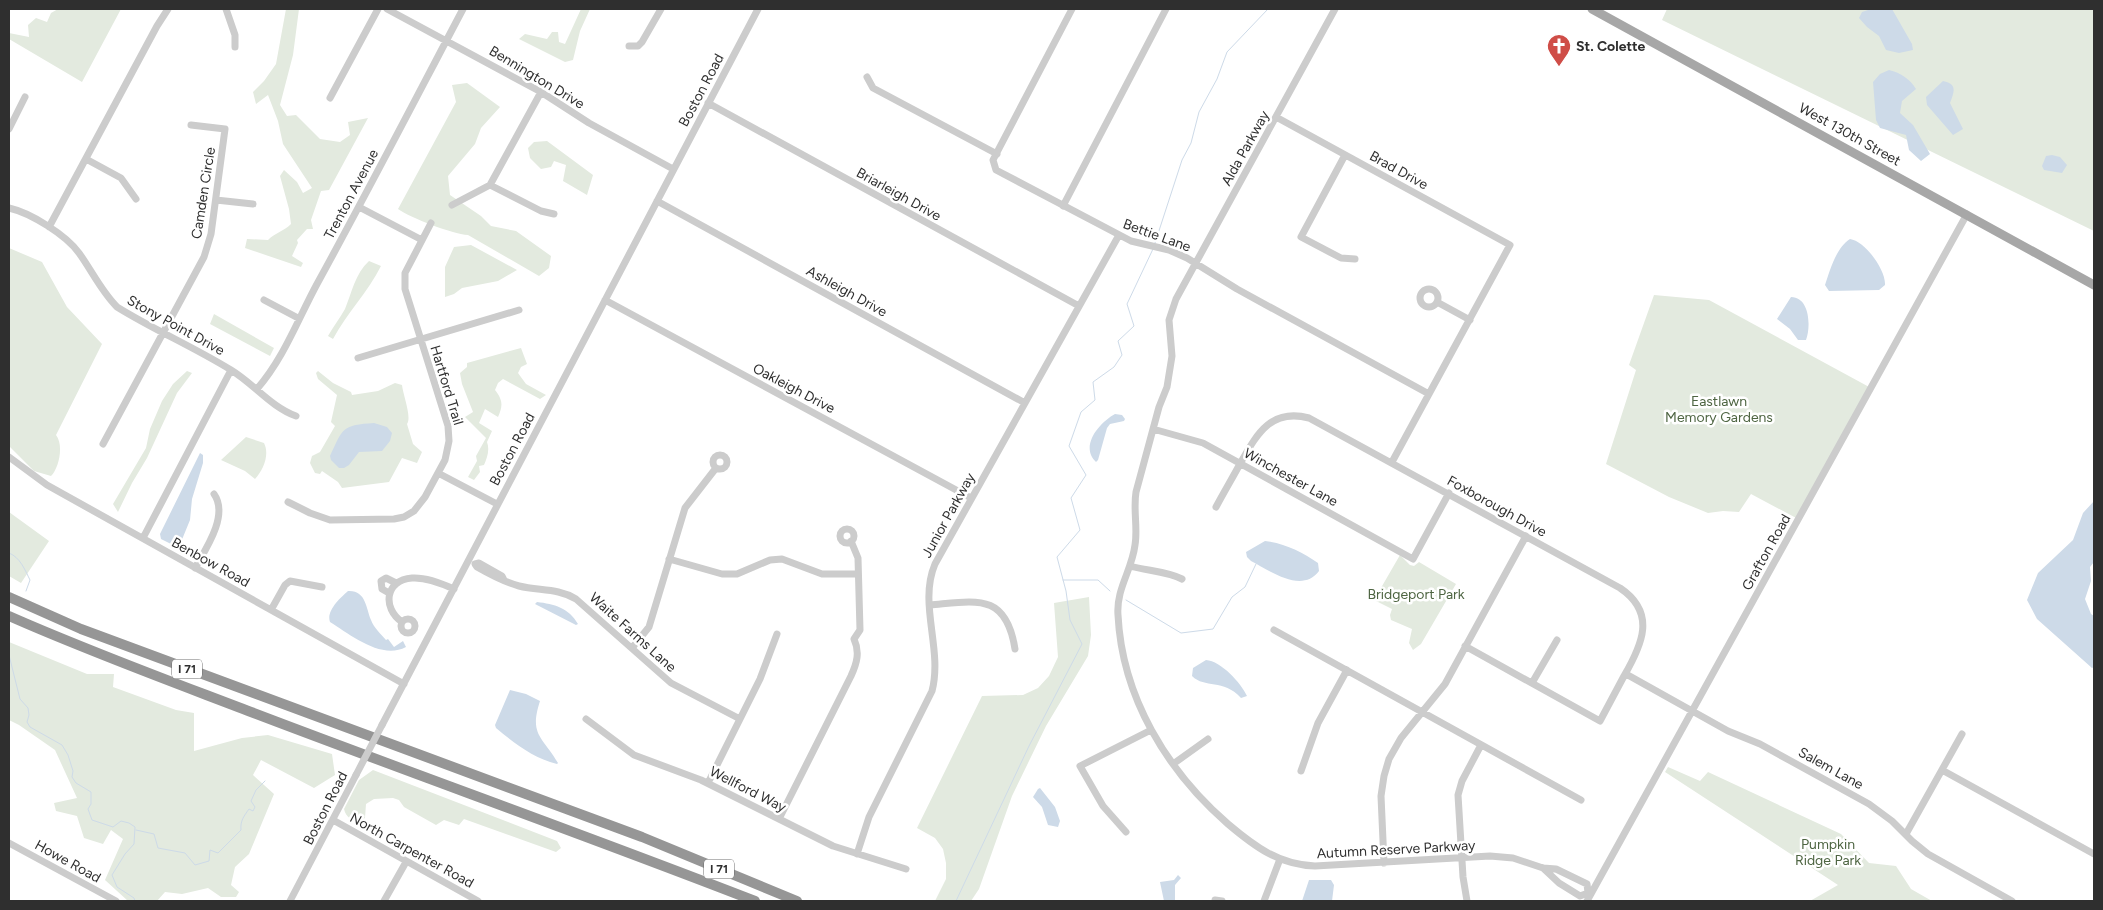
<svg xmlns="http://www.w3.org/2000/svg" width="2103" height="910" viewBox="0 0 2103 910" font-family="Figtree,sans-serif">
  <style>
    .green { fill: #e3eadf }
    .water { fill: #cddae8 }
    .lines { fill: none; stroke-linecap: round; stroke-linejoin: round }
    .stream { stroke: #cddae8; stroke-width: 1 }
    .minor { stroke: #ccc; stroke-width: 7 }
    .major { stroke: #a7a7a7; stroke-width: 9 }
    .highway { stroke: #969696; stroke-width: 10 }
    .minor-bridge { stroke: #ccc; stroke-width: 7 }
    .labels { text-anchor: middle; stroke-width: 5; stroke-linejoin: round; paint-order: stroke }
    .shield { fill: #fff; stroke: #6d6d6d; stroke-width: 1 }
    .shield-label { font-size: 12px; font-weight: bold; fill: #2f2f2f }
    .poi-label { font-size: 14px; font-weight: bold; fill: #2f2f2f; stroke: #fff; text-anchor: start }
    .street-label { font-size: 14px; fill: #2f2f2f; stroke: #fff }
    .park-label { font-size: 14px; fill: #4e6542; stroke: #fff }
  </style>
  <rect width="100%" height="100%" fill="#fff"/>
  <path class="green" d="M58,9H121L82,82L9,39V33L29,37L28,25L36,18L47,22L51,13Z
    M286,9H299L293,55L280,105L287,116L296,115L320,139L340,142L350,135L348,122L368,118L329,190L321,191L311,220L313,229H307L297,240L298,243L292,256L303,263L301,267L245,248L247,239L268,240C275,233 284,231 291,224L289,209L280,176L284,170L297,182L303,193L312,188L283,144L278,121L268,95L256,104L253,92L264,81L276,64Z
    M581,9H590L580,31L573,60L565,62L519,39L525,34L547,39L552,32H558L559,42L565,44Z
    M1667,9H2094V231L1662,20Z
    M467,83L500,107L481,128L475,144L448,176L450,195L481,216L491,226L516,231L551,256L549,268L539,276L468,235C452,234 411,218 398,209L456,102L452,85Z
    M547,141L593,175L587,195L563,181L566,165L554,161L551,167L541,169L530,158L528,148L534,142Z
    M471,245L517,270L498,281L462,288L454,294L445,297V267L454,247Z
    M9,248L42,262L67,307L102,344L56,435C64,445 59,468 51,476L34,471L9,446Z
    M369,261L381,266C368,292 347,313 333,339L328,336C333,327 340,318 345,309C352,292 355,274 369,261Z
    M1654,295L1709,300L1871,388L1798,519L1751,494L1739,512L1723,511L1708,513L1669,497L1606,464L1636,370L1629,365Z
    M214,314L274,348L270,356L210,324Z
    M521,348L527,364L521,367L518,373L526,384L546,395L540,399L503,379L498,383L495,390C503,400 503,406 498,417L485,409L479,423L492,431L487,442C490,450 487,458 484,465L479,466L480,472L474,480L468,477L477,461L476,456L486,438L465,417L473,412L462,384L460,373L467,367V363Z
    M187,371L192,373L177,393L147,458L132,483L118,512L113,504L146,448L150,429L162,401L173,384Z
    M318,371L333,383L351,392L352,395L378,391L395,383L402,385C403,395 412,417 407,424L413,444L422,452L417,463L402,458L389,482L342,488L338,482L322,471L320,474L315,473L310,463L312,456L320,452L335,426L331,422L337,395L318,379L316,373Z
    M246,437L264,443C270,455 263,470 255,479L245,471L221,460Z
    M9,512L49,541L21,583L9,576Z
    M1400,555L1410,565L1414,566L1419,562L1456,584L1421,644L1413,650L1409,643L1412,629L1391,620L1390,615L1392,609L1374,600Z
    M1089,597L1091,635L1088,656L1046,726L1012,796L979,889L971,901H935L946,879V863L943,849L935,838L917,828L982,696L1023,695L1038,688L1049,676L1058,657L1054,603Z
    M9,642L87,674H114L113,687L176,710L194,713V751L242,738L268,735L332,754L335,775L314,788L261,760L253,775L274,794L249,854L235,867L231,885L239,892L236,897H221L208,888L182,894L165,892L157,901H128L105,880L123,839L111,830L103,844L84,838L77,816L56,811L54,803L77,798L55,750L19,725L9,720Z
    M1668,767L1700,781L1708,772L1841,834L1869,863L1896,866L1911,889L1932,901H1810L1838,885L1665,772Z
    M373,770L557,841L561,848L556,852L464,819L459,825L444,820L436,825L404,807L399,800L393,798L374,799L366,804L365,818L360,823C352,820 346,818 344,809L359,780Z"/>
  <path class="water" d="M1871,9H1892L1912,44L1913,50L1899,53L1886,50L1879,36L1867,27L1859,18L1862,12Z
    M1889,70C1901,73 1910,79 1916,89L1902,101L1900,113L1913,125L1930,154L1921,161L1909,150L1906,135L1880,128L1876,120L1873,82L1880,74Z
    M1943,81C1958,84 1954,92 1950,103L1963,129L1953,135L1927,105L1926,97Z
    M2052,155L2060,157L2067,165L2062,173L2044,170L2042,166L2046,156Z
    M1850,239C1865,241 1886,270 1885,285L1879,290L1829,291L1825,285C1830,270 1836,248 1850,239Z
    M1791,297C1810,297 1811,327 1806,340H1798L1790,329L1777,319Z
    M1115,414L1122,415L1125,419L1124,421L1110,424L1107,428L1098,460L1096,462C1079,446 1100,422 1115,414Z
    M374,423L387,427L392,433L390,441L382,451L359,452L349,465L344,468H339L331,460L330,456C343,428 342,425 374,423Z
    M200,453L203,455V463L192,499L190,520L181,542L179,544L173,545L161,539L160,534Z
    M2094,501V562L2090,567L2091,581L2085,599L2091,614L2094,616V667L2092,668L2037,619L2027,600L2038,573L2073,540L2083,513Z
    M1265,541C1284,543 1303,552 1318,563L1319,571C1302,594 1270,571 1251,561L1247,557L1246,552Z
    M348,591C366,590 366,608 371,620C374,628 381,634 386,640L388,639L394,647L403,641L406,647C381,660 351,635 330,622C326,611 340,598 348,591Z
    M537,602C554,604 569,608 578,624L576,625L535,604Z
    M1206,660C1221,661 1241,683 1247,696L1241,698C1223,678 1205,689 1192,676L1193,668Z
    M510,690L526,694L540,701C529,735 542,736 558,763L557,764C533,758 514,743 496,728L495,725Z
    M1040,788L1055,807L1060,821L1058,827L1048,825L1042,807L1033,797L1038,789Z
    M1178,875L1181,878L1175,885V901H1164L1160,882L1174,880Z
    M1309,880H1331L1334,885L1332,901H1302Z"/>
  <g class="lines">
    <path class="stream" d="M1155,243L1182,160L1191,143L1199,112L1217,79L1227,52L1268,9
      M9,553C20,557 25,570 30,580L26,591
      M1063,580H1098L1110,591
      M1126,600L1181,633L1213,629L1232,597L1245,587L1256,564
      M9,655L20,699L28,708L29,715L27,722L30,727L62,745L68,755L73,771L72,777L76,783L91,792V804L88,809L92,820L113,827L121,821L129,823L135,827L134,844L125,854L112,875L117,887L134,898L135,901
      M136,830L154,834L158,848L185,853L195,865L209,861L210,850L218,853L241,830C240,821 244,816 249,809L253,811L255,807L251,801L256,790L265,781
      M956,901L1029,746L1082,644L1070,620L1066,591L1057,557L1080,530L1071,498L1086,475L1069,446L1081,412L1095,400L1093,382L1114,367L1122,355L1118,341L1134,326L1127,304L1153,249"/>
    <path class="minor" d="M226,9L235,35V47
      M387,9L541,92L589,123L673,169
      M1072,9L993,160L996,170L1131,241L1169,250L1187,258L1237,289L1429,394
      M1335,9L1176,299L1169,320L1172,356L1167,387L1159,407L1136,492C1133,510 1138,528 1135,545C1132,570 1116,589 1118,615C1122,697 1167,771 1228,824C1254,846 1279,865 1315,866L1490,856L1513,858L1543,868L1556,869L1587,884L1588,893L1580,896L1559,883L1543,868
      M629,46H638L642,42L661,9
      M867,77L873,88L997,154
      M330,98L378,9
      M708,103L1079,306
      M1276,117L1510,245L1392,462
      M9,129L25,97
      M1345,155L1301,237L1341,258L1355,259
      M86,159L121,178L136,199
      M490,185L541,211L554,214
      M216,200L253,204
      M657,201L1025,403
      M452,205L490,185L541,92
      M1063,206L1166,9
      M359,207L422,240
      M9,208C31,213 66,235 79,253C92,271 101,291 117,307C154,330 194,347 231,370C254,384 271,407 296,416
      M49,227L157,26L168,9
      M1420 298a9 9 0 1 1 18 0a9 9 0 1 1-18 0Z
      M264,300L298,318
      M605,300L971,498
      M1437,302L1470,320
      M358,358L519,310
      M257,389C284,358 298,319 317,284C367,193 415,100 463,9
      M1153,429L1203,443L1413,559L1449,493
      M103,444L204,257L211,234L225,129L191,125
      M713 462a7 7 0 1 1 14 0a7 7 0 1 1-14 0Z
      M9,457L47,485L404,684
      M438,473L497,504
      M288,502L310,513L330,520L394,519L404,517L414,511L425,497L445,460L449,441L448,426L405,289V273L431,223
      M1216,507C1224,492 1233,477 1241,462C1257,434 1271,408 1309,418L1620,588C1657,613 1642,645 1624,676C1616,691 1608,706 1600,721L1465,646
      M840 536a7 7 0 1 1 14 0a7 7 0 1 1-14 0Z
      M143,538L231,370
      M669,559L722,574H737L770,560L782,559L822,574H858
      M1130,566C1147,571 1166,571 1182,579
      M195,568C206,549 229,515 214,494
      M504,580L502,576L479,563L475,564L477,567C491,575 504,582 519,586C539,591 558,588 576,599L671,683L740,719
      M389,593L382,589L381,581L386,578L396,583
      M930,605C976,601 1006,592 1015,649
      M271,610L285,585L290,581L322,587
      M401 626a7 7 0 1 1 14 0a7 7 0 1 1-14 0Z
      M402,622C382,608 385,580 412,578C426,577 441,583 454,589
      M1274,630L1581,800
      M632,648L649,627L685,508L716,468
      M1626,674L1728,731L1760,744L1869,804L1892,821L1912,841L1928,854L2012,901
      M1532,683L1557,640
      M586,719L634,755L701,780L833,846L906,869
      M382,725L758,9
      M1173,764L1208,739
      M1942,770L2094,854
      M1301,771L1318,723L1347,670
      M708,783L760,679L777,634
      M779,819L851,676C857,663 860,652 854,639L860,630L858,558L851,541
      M333,820L478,901
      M1126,832L1103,806L1080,766L1151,730
      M1906,834L1962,734
      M9,843L116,901
      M857,854L869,817L932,691C943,649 918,604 935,564L1119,235
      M1384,863L1381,796L1384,776L1389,759L1401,738L1445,684L1526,536
      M1215,900L1222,901
      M290,901L356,775
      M384,901L406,862
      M1264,901L1280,859
      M1467,901L1463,877L1458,795L1462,781L1481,745
      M1587,901L1967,214"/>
    <path class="major" d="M1592,9L2094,285"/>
    <path class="highway" d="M9,597L81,629L642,837L797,901
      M9,616C88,651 170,681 251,712C419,776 588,836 755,901"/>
    <path class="minor-bridge" d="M356,775L382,725"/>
  </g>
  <defs>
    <g id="church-pin" transform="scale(1.25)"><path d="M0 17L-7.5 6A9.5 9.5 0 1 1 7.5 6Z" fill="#cf4d47" stroke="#fff"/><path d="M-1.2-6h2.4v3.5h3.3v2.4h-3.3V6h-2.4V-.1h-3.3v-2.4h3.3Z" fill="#fff"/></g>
  </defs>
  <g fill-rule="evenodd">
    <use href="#church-pin" x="1559" y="46"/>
  </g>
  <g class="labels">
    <g class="shield">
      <rect x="172" y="659.5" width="30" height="19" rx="4"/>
      <rect x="704" y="859.5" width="30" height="19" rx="4"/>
    </g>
    <g class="shield-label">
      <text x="187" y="673">I 71</text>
      <text x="719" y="873">I 71</text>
    </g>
    <g class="poi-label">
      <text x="1576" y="51">St. Colette</text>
    </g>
    <g class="street-label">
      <text transform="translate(537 77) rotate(31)" y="5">Bennington Drive</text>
      <text transform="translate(701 90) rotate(-62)" y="5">Boston Road</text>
      <text transform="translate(1850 134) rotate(29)" y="5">West 130th Street</text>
      <text transform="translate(1245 148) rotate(-61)" y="5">Alda Parkway</text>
      <text transform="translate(1399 170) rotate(29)" y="5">Brad Drive</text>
      <text transform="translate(203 193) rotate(-81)" y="5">Camden Circle</text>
      <text transform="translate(351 194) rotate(-62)" y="5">Trenton Avenue</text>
      <text transform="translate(899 194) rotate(29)" y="5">Briarleigh Drive</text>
      <text transform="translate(1157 235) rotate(20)" y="5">Bettie Lane</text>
      <text transform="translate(847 291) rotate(29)" y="5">Ashleigh Drive</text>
      <text transform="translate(176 325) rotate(29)" y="5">Stony Point Drive</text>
      <text transform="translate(447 385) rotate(73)" y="5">Hartford Trail</text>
      <text transform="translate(794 388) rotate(28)" y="5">Oakleigh Drive</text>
      <text transform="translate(512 449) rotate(-62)" y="5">Boston Road</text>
      <text transform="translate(1291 477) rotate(29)" y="5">Winchester Lane</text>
      <text transform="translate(1497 506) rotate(29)" y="5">Foxborough Drive</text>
      <text transform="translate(948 515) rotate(-61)" y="5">Junior Parkway</text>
      <text transform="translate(1766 552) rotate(-61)" y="5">Grafton Road</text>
      <text transform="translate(211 562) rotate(29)" y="5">Benbow Road</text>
      <text transform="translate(633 632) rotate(42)" y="5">Waite Farms Lane</text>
      <text transform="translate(1831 768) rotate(29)" y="5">Salem Lane</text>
      <text transform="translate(748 789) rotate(27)" y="5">Wellford Way</text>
      <text transform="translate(325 808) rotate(-63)" y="5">Boston Road</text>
      <text transform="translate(1396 849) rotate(-3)" y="5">Autumn Reserve Parkway</text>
      <text transform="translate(412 850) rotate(29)" y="5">North Carpenter Road</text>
      <text transform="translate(68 861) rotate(29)" y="5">Howe Road</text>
    </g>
    <g class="park-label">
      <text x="1719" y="406">Eastlawn<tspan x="1719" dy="16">Memory Gardens</tspan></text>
      <text x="1416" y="599">Bridgeport Park</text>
      <text x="1828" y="849">Pumpkin<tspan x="1828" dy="16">Ridge Park</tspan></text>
    </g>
  </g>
  <rect width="2103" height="910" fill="none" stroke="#2f2f2f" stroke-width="20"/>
</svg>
